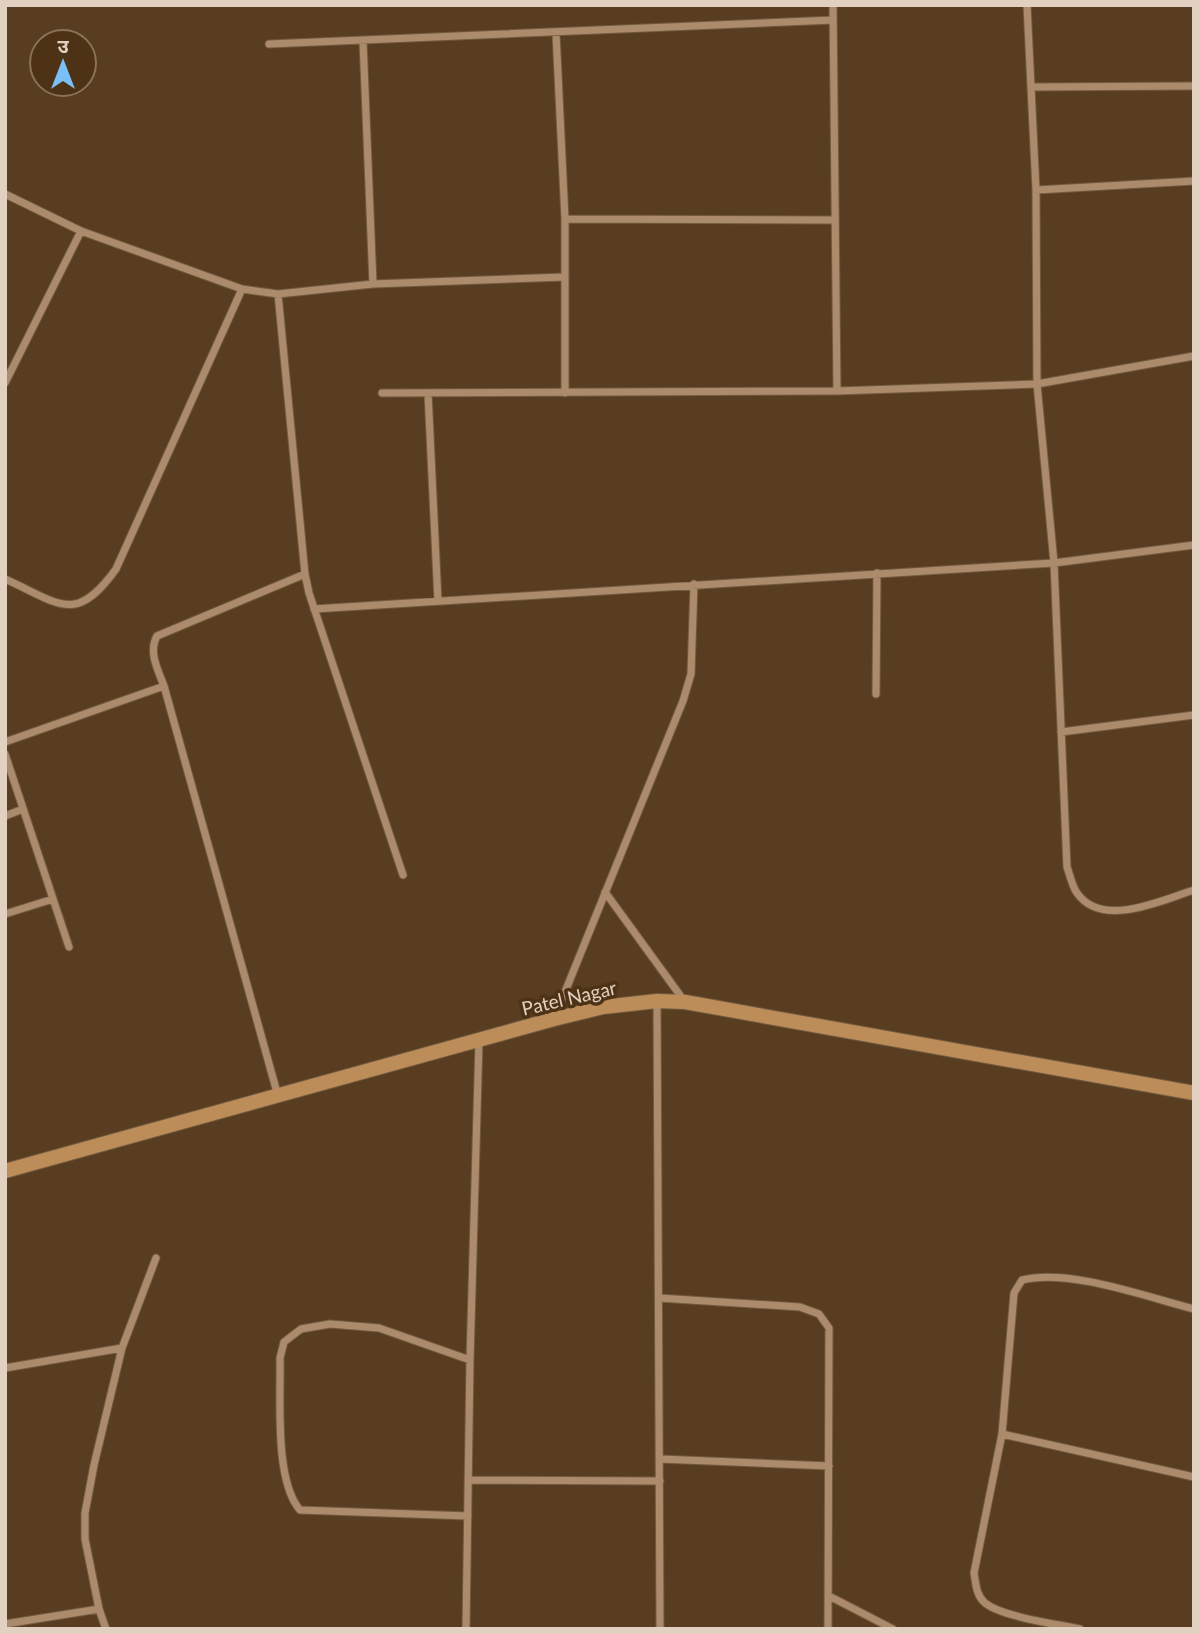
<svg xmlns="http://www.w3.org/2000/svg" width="1199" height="1634" viewBox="0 0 1199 1634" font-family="Lato,'Noto Sans Devanagari',sans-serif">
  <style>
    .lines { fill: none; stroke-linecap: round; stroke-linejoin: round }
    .street-casing { stroke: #725b40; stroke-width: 9 }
    .secondary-casing { stroke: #725b40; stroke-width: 16 }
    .street { stroke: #ac8b6c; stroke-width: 7 }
    .secondary { stroke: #bd8d59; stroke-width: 14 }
    .labels { text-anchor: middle; stroke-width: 7; stroke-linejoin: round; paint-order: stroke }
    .street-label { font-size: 19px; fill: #e2d1c1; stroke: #4e3215 }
  </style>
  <rect width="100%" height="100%" fill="#593d20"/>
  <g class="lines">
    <g class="street-casing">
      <path id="street" d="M833,5L837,391
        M1027,5L1036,190L1037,384L1054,563L1067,867C1070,875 1072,886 1077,893C1102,929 1162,900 1194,890
        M556,33L565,219V393
        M363,41L373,284
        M269,44L833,20
        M1031,87L1194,86
        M1036,190L1194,181
        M5,194L81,231L242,289L278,294L373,284L565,277
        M565,219L835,220
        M278,294L305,574L309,593L403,875
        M5,383L81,231
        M382,393L837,391L1037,384L1194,356
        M428,393L438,601
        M5,579C59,603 75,626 116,569L242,289
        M314,609L1054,563L1194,545
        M876,694L877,573
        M1061,732L1194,715
        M5,742L164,686
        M5,754L69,947
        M5,816L23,809
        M605,892L685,1002
        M5,914L53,899
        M657,1001L660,1629
        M554,1019L683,701L691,674L694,584
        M278,1096L164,686C158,670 148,652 157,636L305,574
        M659,1298L800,1307L819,1314L829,1328L828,1629
        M5,1368L122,1348
        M1002,1434L1194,1477
        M660,1459L829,1466
        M468,1480L660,1481
        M468,1516L300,1510C274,1480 281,1397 280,1358L284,1342L301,1329L330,1324L379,1328L470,1360
        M829,1596L893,1629
        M5,1624L99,1609
        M106,1629L99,1609L85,1539V1513L94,1465L122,1348L156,1258
        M466,1629L470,1360L479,1041
        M1080,1629C1056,1624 1003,1617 985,1603C976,1595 976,1584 974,1573L1002,1434L1014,1293L1022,1280C1068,1268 1147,1297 1194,1309"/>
    </g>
    <g class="secondary-casing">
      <path id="secondary" d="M5,1171L554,1019L603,1007L657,1001L685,1002L1194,1093"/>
    </g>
    <use href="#street" class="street"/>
    <use href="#secondary" class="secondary"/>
  </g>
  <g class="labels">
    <g class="street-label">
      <text transform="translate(569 998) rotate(-13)" y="7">Patel Nagar</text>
    </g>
  </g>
  <rect width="1199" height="1634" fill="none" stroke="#e2d1c1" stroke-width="14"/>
  <g transform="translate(63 63)"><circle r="33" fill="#4e3215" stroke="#89725a" stroke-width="2"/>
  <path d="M0-5L12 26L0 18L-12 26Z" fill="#7abff8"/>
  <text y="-10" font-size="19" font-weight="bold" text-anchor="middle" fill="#e2d1c1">उ</text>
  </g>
</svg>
